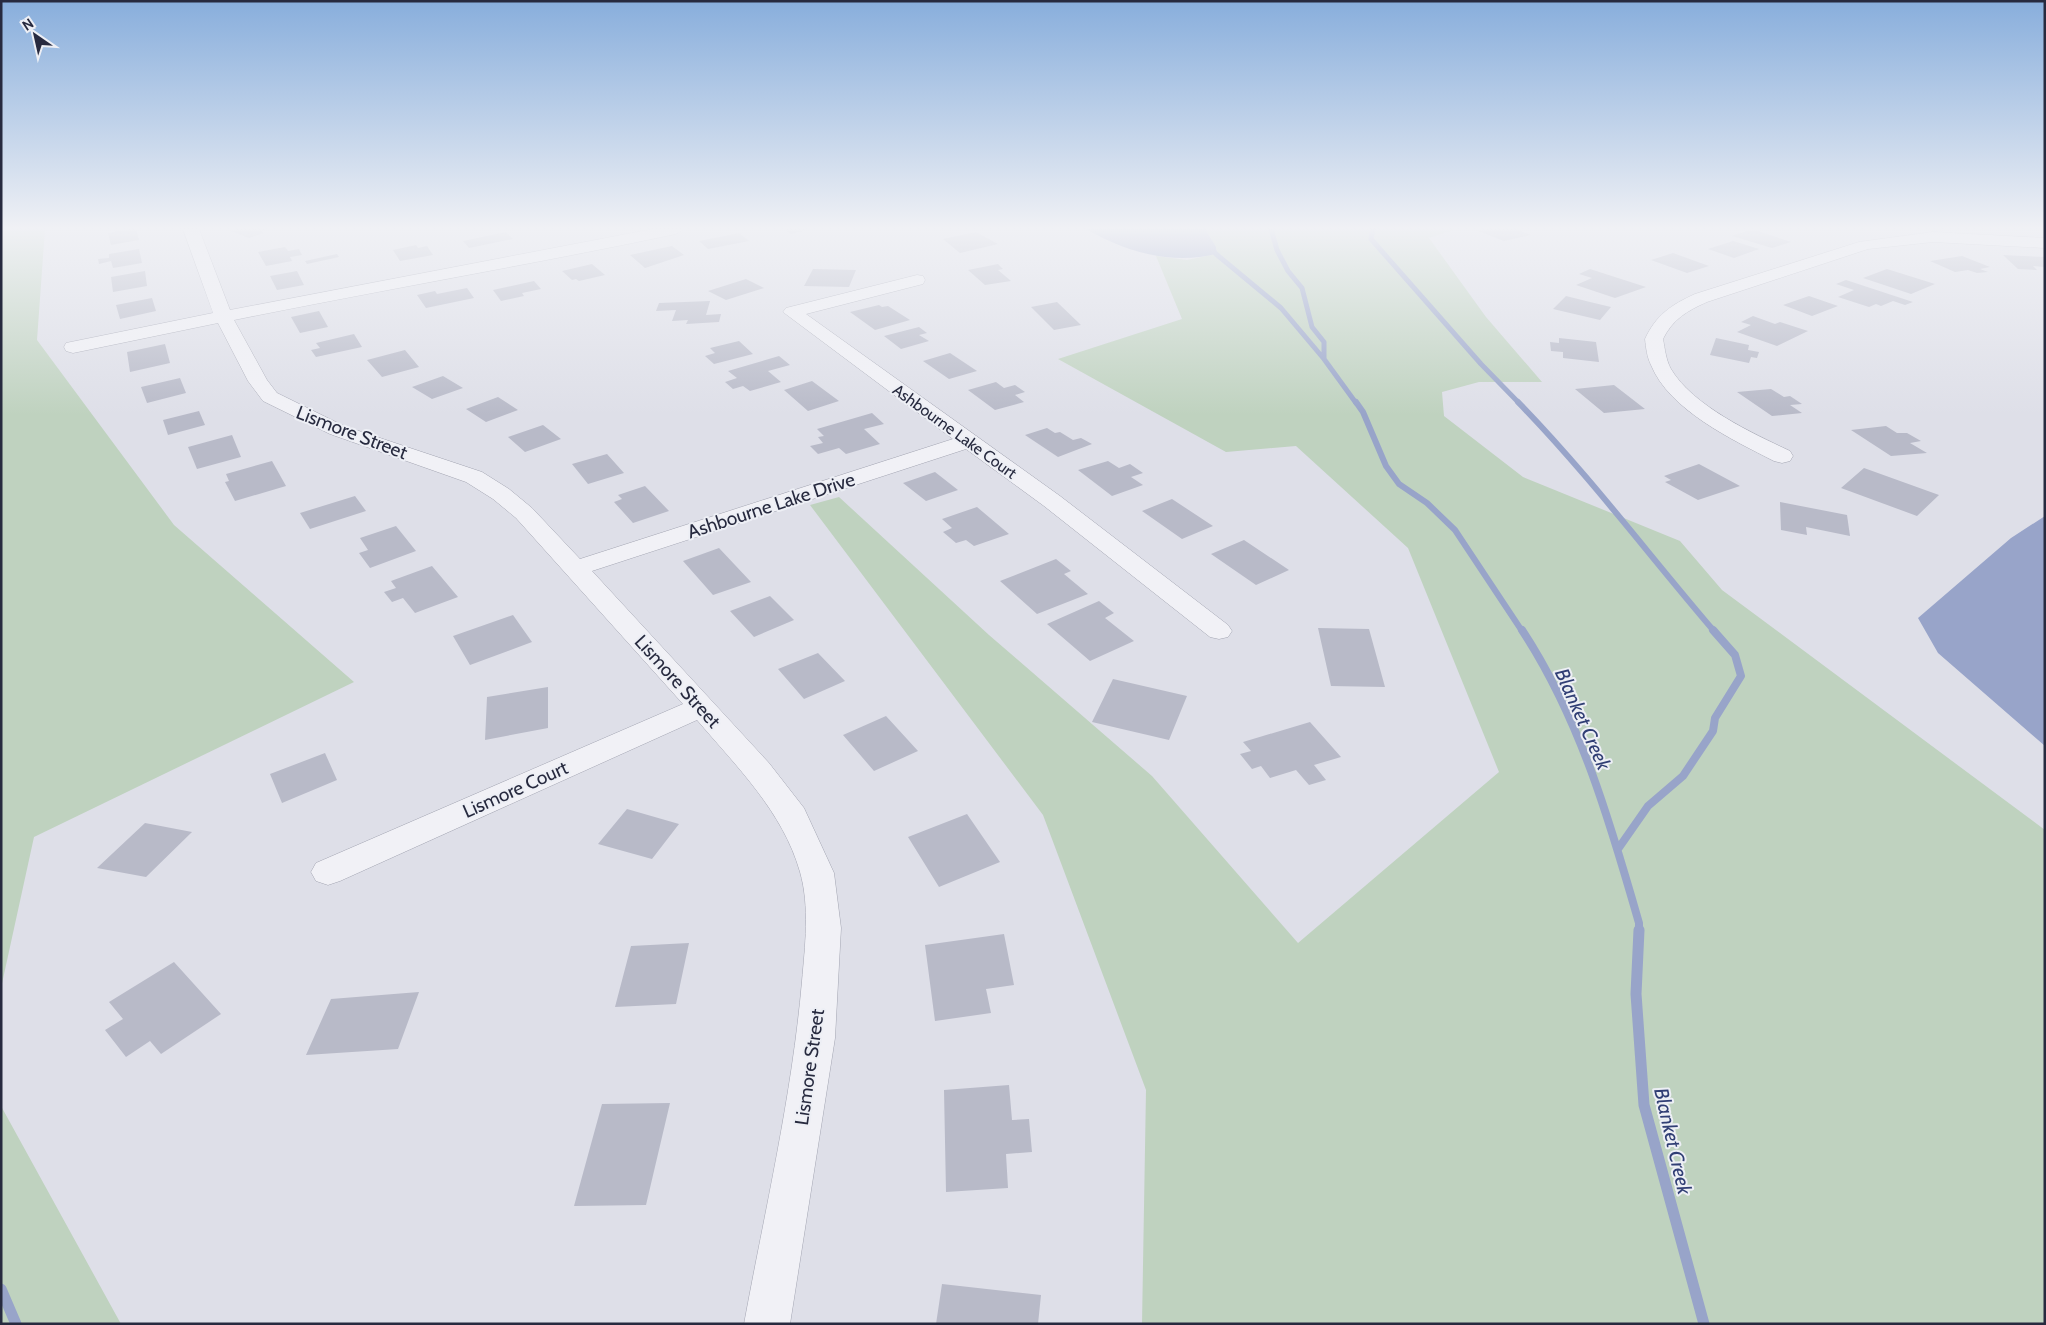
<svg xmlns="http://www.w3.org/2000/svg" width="2046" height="1325" viewBox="0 0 2046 1325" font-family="Cabin,sans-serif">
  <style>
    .green { fill: #bfd2bf }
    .water { fill: #98a4c9 }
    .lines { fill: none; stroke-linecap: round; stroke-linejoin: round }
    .stream-far3 { stroke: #98a4c9; stroke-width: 5 }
    .stream-far2 { stroke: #98a4c9; stroke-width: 6 }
    .stream-far1 { stroke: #98a4c9; stroke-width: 8 }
    .stream { stroke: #98a4c9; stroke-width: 11 }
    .building { fill: #b8bac8 }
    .street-casing { stroke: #a3a5b2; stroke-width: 1 }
    .street { fill: #f1f1f6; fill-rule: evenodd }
    .labels { text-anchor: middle; stroke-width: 4; stroke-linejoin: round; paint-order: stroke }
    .far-street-label { font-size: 16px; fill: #272a3f; stroke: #edeff5 }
    .street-label { font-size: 19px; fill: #272a3f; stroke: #edeff5 }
    .water-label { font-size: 20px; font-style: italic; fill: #303e74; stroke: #edeff5 }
  </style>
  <rect width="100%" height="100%" fill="#dedfe8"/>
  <path class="green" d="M1,229H45L37,340L174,525L354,682L34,837L1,988Z
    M1205,229H1457L1429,238L1486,317L1542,382H1479L1442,392L1444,416L1523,477L1680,541L1722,590L2045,830V1324H1142L1146,1090L1043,815L810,505L839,497L989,635L1152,776L1298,943L1499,772L1408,548L1296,446L1226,452L1058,359L1182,319L1156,256L1187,260L1216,254V247Z
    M1,1106L121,1324H1Z"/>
  <path class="water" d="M1086,229H1205L1216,247V254C1171,265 1126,252 1086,229Z
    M2045,516V746L1938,653L1918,618L2011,538Z"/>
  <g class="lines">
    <path class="stream-far3" d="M1271,229L1277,250L1288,271L1302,288L1312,327L1324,342V359L1356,403
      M1373,229L1371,239L1481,364L1519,403
      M1210,246L1216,254L1281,308L1324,359"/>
    <path class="stream-far2" d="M1356,402L1363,412L1386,466L1399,484L1427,503L1455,530L1522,631
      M1518,402C1589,475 1648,554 1714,631"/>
    <path class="stream-far1" d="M1522,630C1580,718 1610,822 1639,923V931
      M1618,849L1648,806L1683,776L1713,731L1715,718L1741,676L1735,655L1713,630"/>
    <path class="stream" d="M1639,930L1636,994L1644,1105L1704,1324
      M1,1289L16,1324"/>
  </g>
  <path class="building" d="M129,229H136L139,240L111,245L108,233Z
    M237,229H265V230L260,231L264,233L249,238L231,231Z
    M783,229H806L807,230L791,234Z
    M1484,229H1515L1531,235L1504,241L1478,231Z
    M1752,229L1791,242L1772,248L1732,236Z
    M506,232L513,239L469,248L463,241Z
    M976,232L998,244L960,253L943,239Z
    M739,233L749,241L708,249L699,241Z
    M1733,241L1759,249L1734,258L1708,249Z
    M416,245L418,248L427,246L433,255L400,261L393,250Z
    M672,246L684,255L645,268L630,255Z
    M285,247L288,251L299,249L302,255L290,257L292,261L266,266L258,252Z
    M139,249L142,263L113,268L111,261L99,264L98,259L109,258V254Z
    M1673,253L1709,266L1687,273L1651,260Z
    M337,254L339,257L307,264L305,261Z
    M2003,255L2045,257V267L2033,266L2037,270L2018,269Z
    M1962,256L1990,267L1980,269L1988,272L1977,273L1968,270L1955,272L1930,261Z
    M592,264L605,275L579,281L576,279L572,280L562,271Z
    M998,264L1003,269L998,270L1011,281L985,285L968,270Z
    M813,269L856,270L849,287L804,286Z
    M1590,269L1646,287L1615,298L1576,285L1592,278L1579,274Z
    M1887,269L1935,284L1911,294L1863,278Z
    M145,271L147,286L113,292L111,277Z
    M297,271L304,285L277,290L270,276Z
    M746,279L764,288L726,300L708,291Z
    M1846,280L1913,302L1905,305L1893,301L1881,306L1876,304L1869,307L1838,297L1854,290L1836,284Z
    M534,281L541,289L522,293L524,296L501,301L493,290Z
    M467,288L474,298L426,308L417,295L435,291L437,294Z
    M1566,296L1590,302L1611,307L1600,320L1553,309Z
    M1809,296L1838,306L1812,316L1783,305Z
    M152,298L156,311L120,319L116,305Z
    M710,301L706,315L721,314L719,322L686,324L688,320L672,321L676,310L656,311L659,303Z
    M1057,302L1081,325L1054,330L1031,307Z
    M879,305L882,307L888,306L910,320L875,330L850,312Z
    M319,311L328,327L300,333L291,317Z
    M1753,316L1775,324L1780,322L1808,331L1777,346L1737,332L1751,325L1741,322Z
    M919,327L927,333L919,335L929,341L901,349L884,336Z
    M354,334L362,347L316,357L311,350L320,348L316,343Z
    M1559,338L1596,342L1599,362L1563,358V352L1551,351L1550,342L1559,343Z
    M1716,338L1749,345L1748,350L1759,352L1757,358L1751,357L1749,363L1710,355Z
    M739,341L753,354L714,364L705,356L715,353L710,348Z
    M165,344L170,363L130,372L127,352Z
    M405,350L419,367L382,377L367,360Z
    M950,353L977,371L949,379L923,361Z
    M779,356L790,365L768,371L781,382L750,391L743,386L733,389L725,382L737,378L728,371Z
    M443,376L463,388L432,399L412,387Z
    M180,378L186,393L147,403L141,387Z
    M812,381L839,401L808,411L784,390Z
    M996,382L1004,388L1015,385L1025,392L1015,395L1024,402L995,410L968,390Z
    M1614,385L1645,409L1604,413L1575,389Z
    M1771,389L1784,397L1790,396L1802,404L1790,405L1802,413L1772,416L1737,392Z
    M498,397L518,410L486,422L466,409Z
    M199,411L205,425L168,435L163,420Z
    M872,413L884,424L864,429L880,444L846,454L839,448L818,454L810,446L823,443L818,437L824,436L817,429Z
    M543,425L561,439L525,452L508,437Z
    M1886,426L1897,433H1907L1921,441L1910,443L1927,453L1891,456L1851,430Z
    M1047,428L1055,433L1060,432L1073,440L1081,438L1092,444L1058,457L1025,435Z
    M232,435L241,457L197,469L188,447Z
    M607,454L624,473L588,484L572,464Z
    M272,461L286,486L235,501L225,482L229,481L226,474Z
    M1108,461L1119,468L1130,464L1143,473L1131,477L1143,485L1112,496L1078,470Z
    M1699,464L1740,486L1698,500L1665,482L1671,480L1664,476Z
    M1864,468L1939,495L1917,516L1841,488Z
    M935,472L958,490L926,501L903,483Z
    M645,486L669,511L633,523L614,502L622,499L618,495Z
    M355,496L366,511L310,529L300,513Z
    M1172,499L1213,526L1182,539L1142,511Z
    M1780,502L1847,515L1850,536L1806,527L1807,535L1781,530Z
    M977,507L1009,534L974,546L966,540L956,543L943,532L952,528L942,519Z
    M396,526L416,551L370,568L359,553L368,550L360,538Z
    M1244,540L1289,570L1256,585L1211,554Z
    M719,548L751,582L713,595L683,561Z
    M1056,559L1071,571L1064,574L1088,594L1037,614L1000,581Z
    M432,566L458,597L415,613L403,598L392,602L384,592L396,588L391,581Z
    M770,596L794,620L754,637L730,611Z
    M1099,601L1114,613L1105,618L1134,641L1090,661L1047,624Z
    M513,615L532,642L470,665L453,636Z
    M1318,628L1369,629L1385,687L1331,686Z
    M818,653L845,681L804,699L778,669Z
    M1113,679L1187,696L1169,740L1092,722Z
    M548,687V728L485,740L487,697Z
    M886,716L918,751L874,771L843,735Z
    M1310,722L1341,757L1314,765L1326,780L1309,785L1296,770L1270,778L1261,766L1252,769L1240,754L1251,751L1243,742Z
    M325,753L337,780L282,803L270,774Z
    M627,809L679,824L652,859L598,844Z
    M967,814L1000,862L939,887L908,837Z
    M145,823L192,832L146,877L97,868Z
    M1004,934L1014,985L986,989L991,1013L935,1021L925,945Z
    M689,943L676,1004L615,1007L631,946Z
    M174,962L221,1014L161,1054L150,1041L126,1057L105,1030L123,1019L109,1002Z
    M419,992L398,1049L306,1055L331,999Z
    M1009,1085L1012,1120L1029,1119L1032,1152L1006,1154L1008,1188L946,1192L944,1090Z
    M670,1103L646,1205L574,1206L602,1104Z
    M942,1284L1041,1295L1038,1324H936Z"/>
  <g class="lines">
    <g class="street-casing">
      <path id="street" d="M183,229H199L230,310L653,229H684L676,234C529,265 381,290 234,320L267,380L277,393L344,426L482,472L509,489L532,508L580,559L953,439L783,312L786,308L917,275L923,276L925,280L923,284L806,314L1060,496L1228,625L1232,631L1228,637L1219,639L1210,637L1044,506L966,449L592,571L769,763L804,808L834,873L841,928L835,1038L790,1324H744C765,1210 792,1096 802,981C805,946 810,907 800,872C783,812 737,767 697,720L340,881L328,885L316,881L311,872L316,863L683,704L516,518L493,499L466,482L330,434L263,401L248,381L218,323L73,353L66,351L64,347L66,343L213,313Z
        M1933,232L2045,238V248L1933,242L1868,249L1707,302C1687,311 1673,319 1663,339C1665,349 1666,360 1671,369C1693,406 1752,433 1790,451L1793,456L1790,461L1782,463L1774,461C1733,440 1669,410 1651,365C1647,357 1646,348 1645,339C1656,315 1671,305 1695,294L1859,242Z"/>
    </g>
    <use href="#street" class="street"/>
  </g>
  <linearGradient id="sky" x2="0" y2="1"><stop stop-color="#88aedc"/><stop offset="0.55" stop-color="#f0f1f5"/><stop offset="1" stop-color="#f0f1f5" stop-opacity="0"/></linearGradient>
  <rect width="2046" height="415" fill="url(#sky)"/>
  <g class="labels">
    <g class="far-street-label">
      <text transform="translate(955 431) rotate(36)" y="6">Ashbourne Lake Court</text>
    </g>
    <g class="street-label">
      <text transform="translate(352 432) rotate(21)" y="7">Lismore Street</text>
      <text transform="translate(771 505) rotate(-18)" y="7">Ashbourne Lake Drive</text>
      <text transform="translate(678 681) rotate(48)" y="7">Lismore Street</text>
      <text transform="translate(515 789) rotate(-24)" y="7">Lismore Court</text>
      <text transform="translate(809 1067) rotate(-82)" y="7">Lismore Street</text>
    </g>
    <g class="water-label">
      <text transform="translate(1583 719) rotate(66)" y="7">Blanket Creek</text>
      <text transform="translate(1673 1141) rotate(77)" y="7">Blanket Creek</text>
    </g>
  </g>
  <rect width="2046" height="1325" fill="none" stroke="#272a3f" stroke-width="5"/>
  <g transform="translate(35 35) rotate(326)" stroke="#edeff5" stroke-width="4" paint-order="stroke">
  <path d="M0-4L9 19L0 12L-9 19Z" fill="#272a3f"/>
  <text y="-8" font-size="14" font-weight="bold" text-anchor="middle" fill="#272a3f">N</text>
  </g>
</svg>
